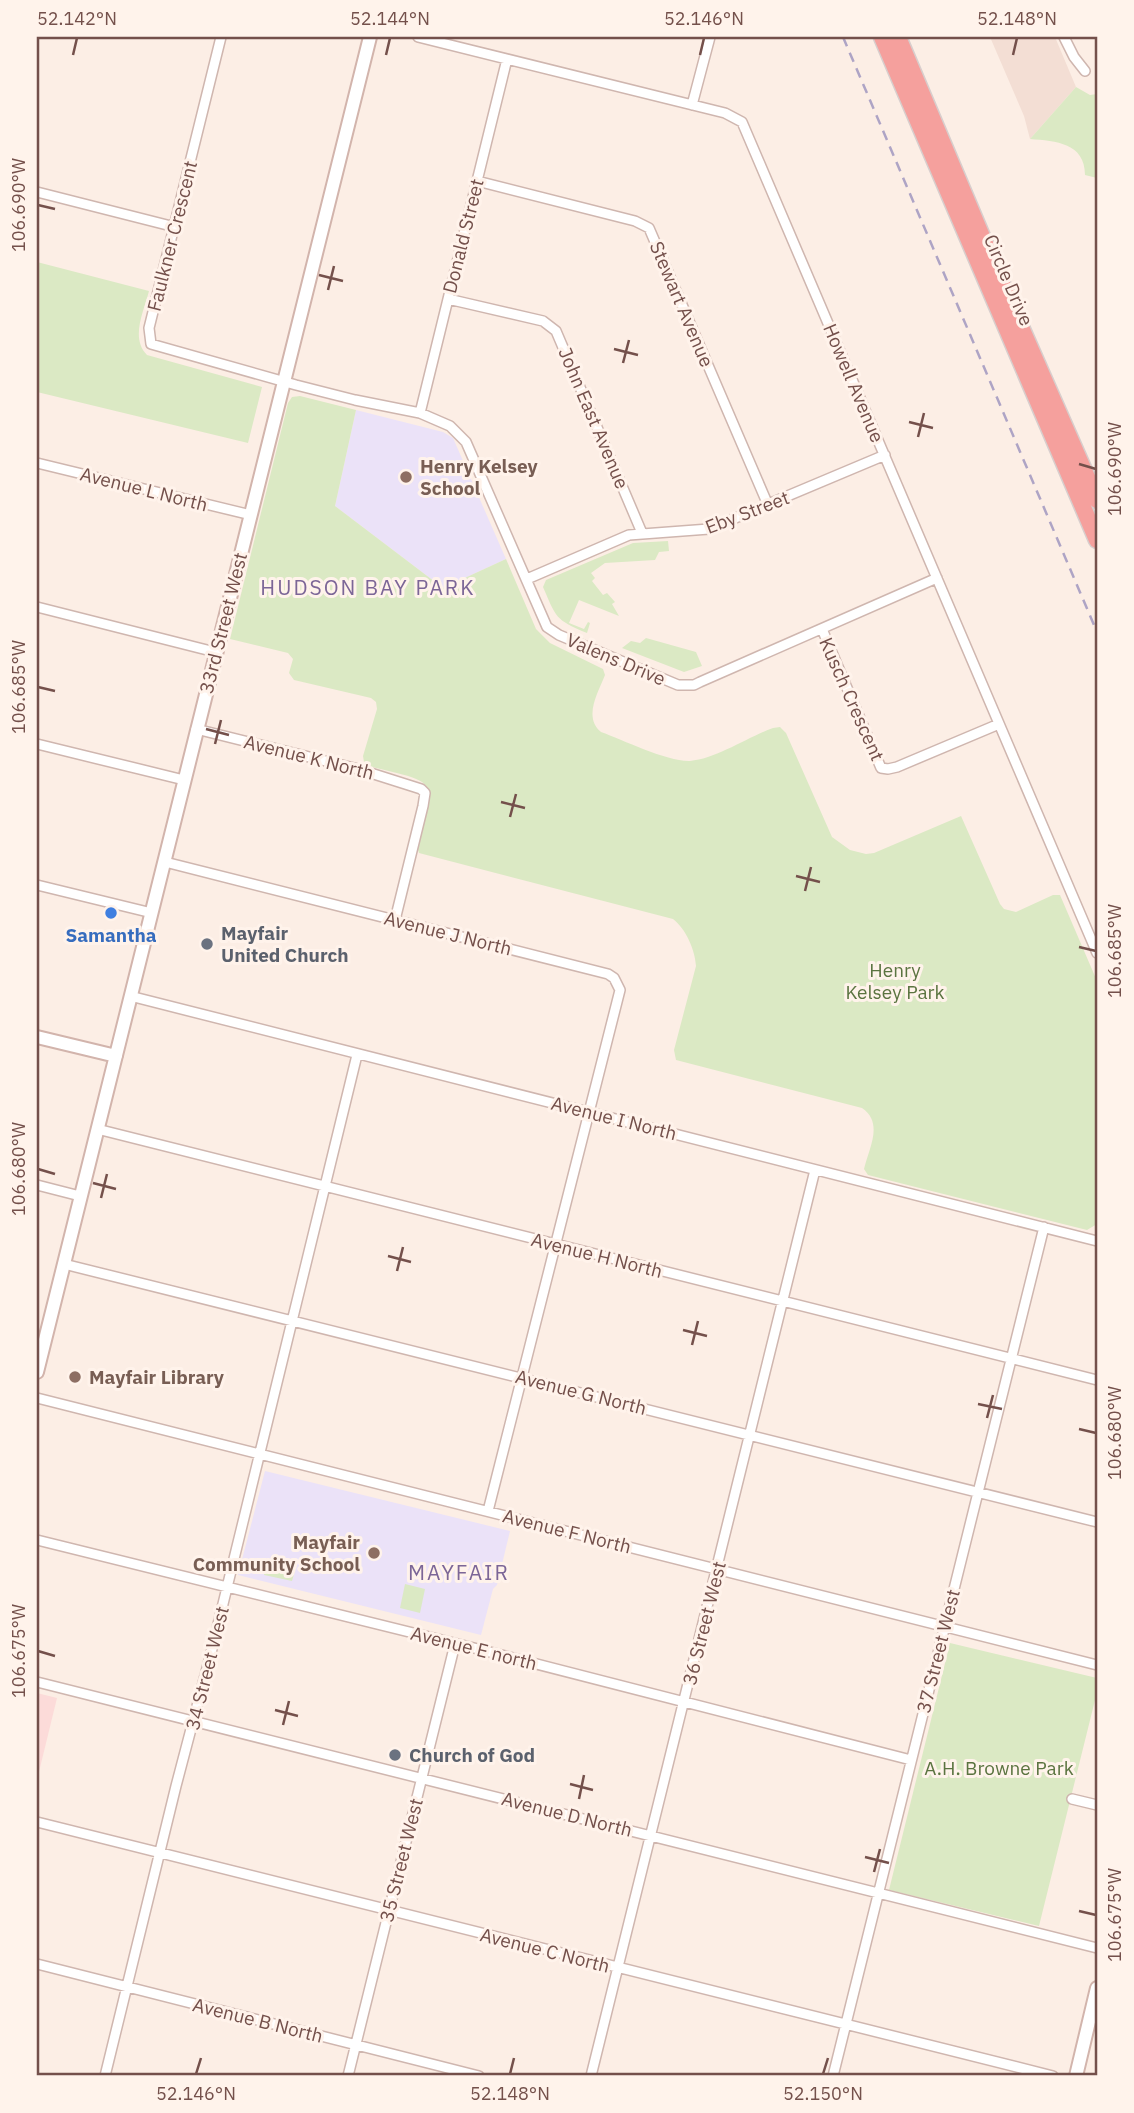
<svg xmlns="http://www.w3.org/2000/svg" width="1134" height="2113" viewBox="0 0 1134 2113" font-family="'IBM Plex Sans',sans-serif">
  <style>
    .residential { fill: #f3ded4 }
    .commercial { fill: #fcdbd9 }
    .education { fill: #ebe2f8 }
    .green { fill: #dbe9c4 }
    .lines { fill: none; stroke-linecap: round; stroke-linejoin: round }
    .street-casing { stroke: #cfb6af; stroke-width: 12 }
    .secondary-casing { stroke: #d2b4ac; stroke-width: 16 }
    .highway-casing { stroke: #d8cecd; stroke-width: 19 }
    .street { stroke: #fff; stroke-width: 9 }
    .secondary { stroke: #fff; stroke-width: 12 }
    .highway { stroke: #f5a09d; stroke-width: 16 }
    .rail { stroke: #aea4c5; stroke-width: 2.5; stroke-dasharray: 10 7; stroke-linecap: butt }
    .ticks { fill: none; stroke: #74504b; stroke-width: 2.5 }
    .education-dot { fill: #8d6e63; stroke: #fff3eb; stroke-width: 2.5 }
    .shop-dot { fill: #3f7fe0; stroke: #fff3eb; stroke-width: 2.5 }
    .worship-dot { fill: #6b7280; stroke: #fff3eb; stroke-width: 2.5 }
    .labels { text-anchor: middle; stroke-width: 6; stroke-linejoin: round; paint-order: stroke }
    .street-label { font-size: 19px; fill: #74504b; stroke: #fff3eb }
    .education-label { font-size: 19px; font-weight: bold; fill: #785e54; stroke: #fff3eb; text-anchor: start }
    .worship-label { font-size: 19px; font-weight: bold; fill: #5b616d; stroke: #fff3eb; text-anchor: start }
    .shop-label { font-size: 19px; font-weight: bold; fill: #366cbe; stroke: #fff3eb }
    .park-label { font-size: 19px; fill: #5b7440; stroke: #fff3eb }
    .neighbourhood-label { font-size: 21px; letter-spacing: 2px; fill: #7c6697; stroke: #fff3eb }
    .neatline { fill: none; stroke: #74504b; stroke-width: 2.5 }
    .ticks-label { font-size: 18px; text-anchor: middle; fill: #74504b }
  </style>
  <rect width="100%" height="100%" fill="#fceee5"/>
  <path class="residential" d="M990,37H1055L1076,87L1030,139L1024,116Z"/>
  <path class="commercial" d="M37,1693L57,1698L37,1780Z"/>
  <path class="education" d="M356,410L443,432L453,438L506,559L443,588L335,506Z
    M265,1471L510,1531L497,1585L493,1589L481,1635L238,1575Z"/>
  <path class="green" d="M1076,87L1090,95L1097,94V178L1085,175C1085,143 1056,141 1030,139Z
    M37,262L149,291C144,311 130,338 147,355L262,387L248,443L37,392Z
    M300,396L356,410L335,506L443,588L506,559L536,629L550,643L603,669L605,675C598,693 583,717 601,732C623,740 668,762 690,761C716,759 748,737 773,728L780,727L786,733L832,837L850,850L866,854L874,853L961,816L1000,904L1004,909L1016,912L1053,895H1060L1097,981V1224L1087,1230L868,1175L864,1169C869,1148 884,1123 862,1108L676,1060L674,1050L696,966C695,950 686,929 673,919L419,853L417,847C436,776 440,784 368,766L364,762L363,756L377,709L376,702L371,698L294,680L289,673L293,659L288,653L230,639L288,403L292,397Z
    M668,541L669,551L659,552L655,560L605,563L591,573L595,578L592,581L603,595L607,593L615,602L612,604L619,616L579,600L569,623L584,629L588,622L590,623L587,633C555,620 556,617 543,587L546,580L633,543Z
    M646,638L696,652L702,666L684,672L622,648L631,641L640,643Z
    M272,1558L297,1564L292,1581L264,1575L267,1560Z
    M405,1584L425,1589L420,1613L400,1608Z
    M950,1643L1097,1678V1692L1039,1926L889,1890Z"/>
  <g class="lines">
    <g class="street-casing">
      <path id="street" d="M221,37L149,328L151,344L296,385L355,400L420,413L450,426L466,442L547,627L559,635L678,685H694L700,682L937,578
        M418,37L725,113L742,122L1097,953
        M1064,37L1074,57L1085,71
        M692,105L710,37
        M477,181L635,221L649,228L768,505
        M37,192L175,227
        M448,299L543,321L556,331L642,533
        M420,413L507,59
        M37,463L251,515
        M527,579L629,535L709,529L885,455
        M37,607L215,652
        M822,629L881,768L888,769L897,767L999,724
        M196,729L358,769L421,789L425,793L423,806L395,920
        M37,744L184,780
        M165,862L608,974L614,978L620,990L488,1511
        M37,885L152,913
        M130,996L1097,1241
        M97,1129L1097,1380
        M37,1185L80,1196
        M64,1264L1097,1522
        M37,1398L1097,1665
        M37,1540L474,1648L911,1760
        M37,1682L1097,1948
        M1072,1799L1097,1805
        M37,1822L1053,2076
        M37,1964L479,2076
        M105,2076L176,1786L211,1653L357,1055
        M348,2076L455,1644
        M591,2076L815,1170
        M833,2076L1044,1227"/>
    </g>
    <g class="secondary-casing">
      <path id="secondary" d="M37,1037L116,1056
        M37,1372L370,37
        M1076,2076L1097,1988"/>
    </g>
    <g class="highway-casing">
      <path id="highway" d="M882,37L1097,540
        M898,37L1002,284L1097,500"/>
    </g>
    <use href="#street" class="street"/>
    <use href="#secondary" class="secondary"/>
    <use href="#highway" class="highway"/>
    <path class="rail" d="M843,37L1097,632"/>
  </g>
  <path class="ticks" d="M73,55L77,38M386,55L390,38M700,55L704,38M1013,55L1017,38M38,205L55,209M319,275L343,281M328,290L334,266M614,349L638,355M623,363L629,340M909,422L933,428M918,437L924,413M1079,464L1096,469M38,687L55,691M206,729L229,735M215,744L221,720M501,802L525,808M510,817L516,794M796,876L820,882M805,891L811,867M1079,947L1096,951M38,1169L55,1174M93,1183L116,1189M101,1198L107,1174M388,1256L411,1262M397,1271L403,1247M683,1330L707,1336M692,1345L698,1321M978,1404L1002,1409M987,1418L993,1395M1079,1429L1096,1433M38,1651L55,1656M275,1710L298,1716M283,1725L289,1701M570,1784L593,1790M579,1799L584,1775M865,1857L889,1863M874,1872L880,1849M1079,1911L1096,1915M196,2074L201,2058M510,2074L514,2058M823,2074L828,2058"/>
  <g class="education-dot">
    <circle cx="406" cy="477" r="7"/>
    <circle cx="75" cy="1377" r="7"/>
    <circle cx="374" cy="1553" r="7"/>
  </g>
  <circle class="shop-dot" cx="111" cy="913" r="7"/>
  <g class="worship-dot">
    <circle cx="207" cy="944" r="7"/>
    <circle cx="395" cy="1755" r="7"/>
  </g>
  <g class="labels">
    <g class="street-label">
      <text transform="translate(172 236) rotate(-76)" y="7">Faulkner Crescent</text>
      <text transform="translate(463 236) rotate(-76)" y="7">Donald Street</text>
      <text transform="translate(1009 280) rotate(67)" y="7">Circle Drive</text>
      <text transform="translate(682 304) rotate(67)" y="7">Stewart Avenue</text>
      <text transform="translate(854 383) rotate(67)" y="7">Howell Avenue</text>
      <text transform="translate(594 418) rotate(67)" y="7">John East Avenue</text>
      <text transform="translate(144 489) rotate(14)" y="7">Avenue L North</text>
      <text transform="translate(747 512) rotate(-21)" y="7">Eby Street</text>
      <text transform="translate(223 623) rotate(-76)" y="7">33rd Street West</text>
      <text transform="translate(616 659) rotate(23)" y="7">Valens Drive</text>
      <text transform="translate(852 699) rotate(66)" y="7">Kusch Crescent</text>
      <text transform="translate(309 757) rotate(14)" y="7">Avenue K North</text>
      <text transform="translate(448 933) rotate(14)" y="7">Avenue J North</text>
      <text transform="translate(614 1118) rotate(14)" y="7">Avenue I North</text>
      <text transform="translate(597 1255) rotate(14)" y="7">Avenue H North</text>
      <text transform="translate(581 1392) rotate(14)" y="7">Avenue G North</text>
      <text transform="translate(567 1531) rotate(14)" y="7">Avenue F North</text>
      <text transform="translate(704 1623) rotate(-76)" y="7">36 Street West</text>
      <text transform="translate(474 1648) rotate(14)" y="7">Avenue E north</text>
      <text transform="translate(938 1651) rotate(-76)" y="7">37 Street West</text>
      <text transform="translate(207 1668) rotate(-76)" y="7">34 Street West</text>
      <text transform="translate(567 1814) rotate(14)" y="7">Avenue D North</text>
      <text transform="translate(401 1860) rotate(-76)" y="7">35 Street West</text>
      <text transform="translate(545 1950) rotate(14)" y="7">Avenue C North</text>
      <text transform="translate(258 2020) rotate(14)" y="7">Avenue B North</text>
    </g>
    <g class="education-label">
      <text x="420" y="473">Henry Kelsey<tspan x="420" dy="22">School</tspan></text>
      <text x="89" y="1384">Mayfair Library</text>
      <text x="360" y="1549" text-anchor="end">Mayfair<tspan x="360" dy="22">Community School</tspan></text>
    </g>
    <g class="worship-label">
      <text x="221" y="940">Mayfair<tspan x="221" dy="22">United Church</tspan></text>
      <text x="409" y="1762">Church of God</text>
    </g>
    <g class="shop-label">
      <text x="111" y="942">Samantha</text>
    </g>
    <g class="park-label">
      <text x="895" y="977">Henry<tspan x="895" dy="22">Kelsey Park</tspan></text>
      <text x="999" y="1775">A.H. Browne Park</text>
    </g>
    <g class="neighbourhood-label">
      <text x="368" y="595">HUDSON BAY PARK</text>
      <text x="459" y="1580">MAYFAIR</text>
    </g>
  </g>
  <rect width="1134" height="2113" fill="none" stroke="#fff3eb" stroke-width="77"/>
  <rect x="38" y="38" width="1058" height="2036" class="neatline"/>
  <g class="ticks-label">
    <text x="77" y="25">52.142°N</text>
    <text x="390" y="25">52.144°N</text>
    <text x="704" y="25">52.146°N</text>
    <text x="1017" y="25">52.148°N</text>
    <text transform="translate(19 205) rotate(-90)" y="6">106.690°W</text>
    <text transform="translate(1115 469) rotate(-90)" y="6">106.690°W</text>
    <text transform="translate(19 687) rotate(-90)" y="6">106.685°W</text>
    <text transform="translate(1115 951) rotate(-90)" y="6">106.685°W</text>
    <text transform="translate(19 1169) rotate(-90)" y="6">106.680°W</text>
    <text transform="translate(1115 1433) rotate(-90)" y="6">106.680°W</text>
    <text transform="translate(19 1651) rotate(-90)" y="6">106.675°W</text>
    <text transform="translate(1115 1915) rotate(-90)" y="6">106.675°W</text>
    <text x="196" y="2100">52.146°N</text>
    <text x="510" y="2100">52.148°N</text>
    <text x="823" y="2100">52.150°N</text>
  </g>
</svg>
